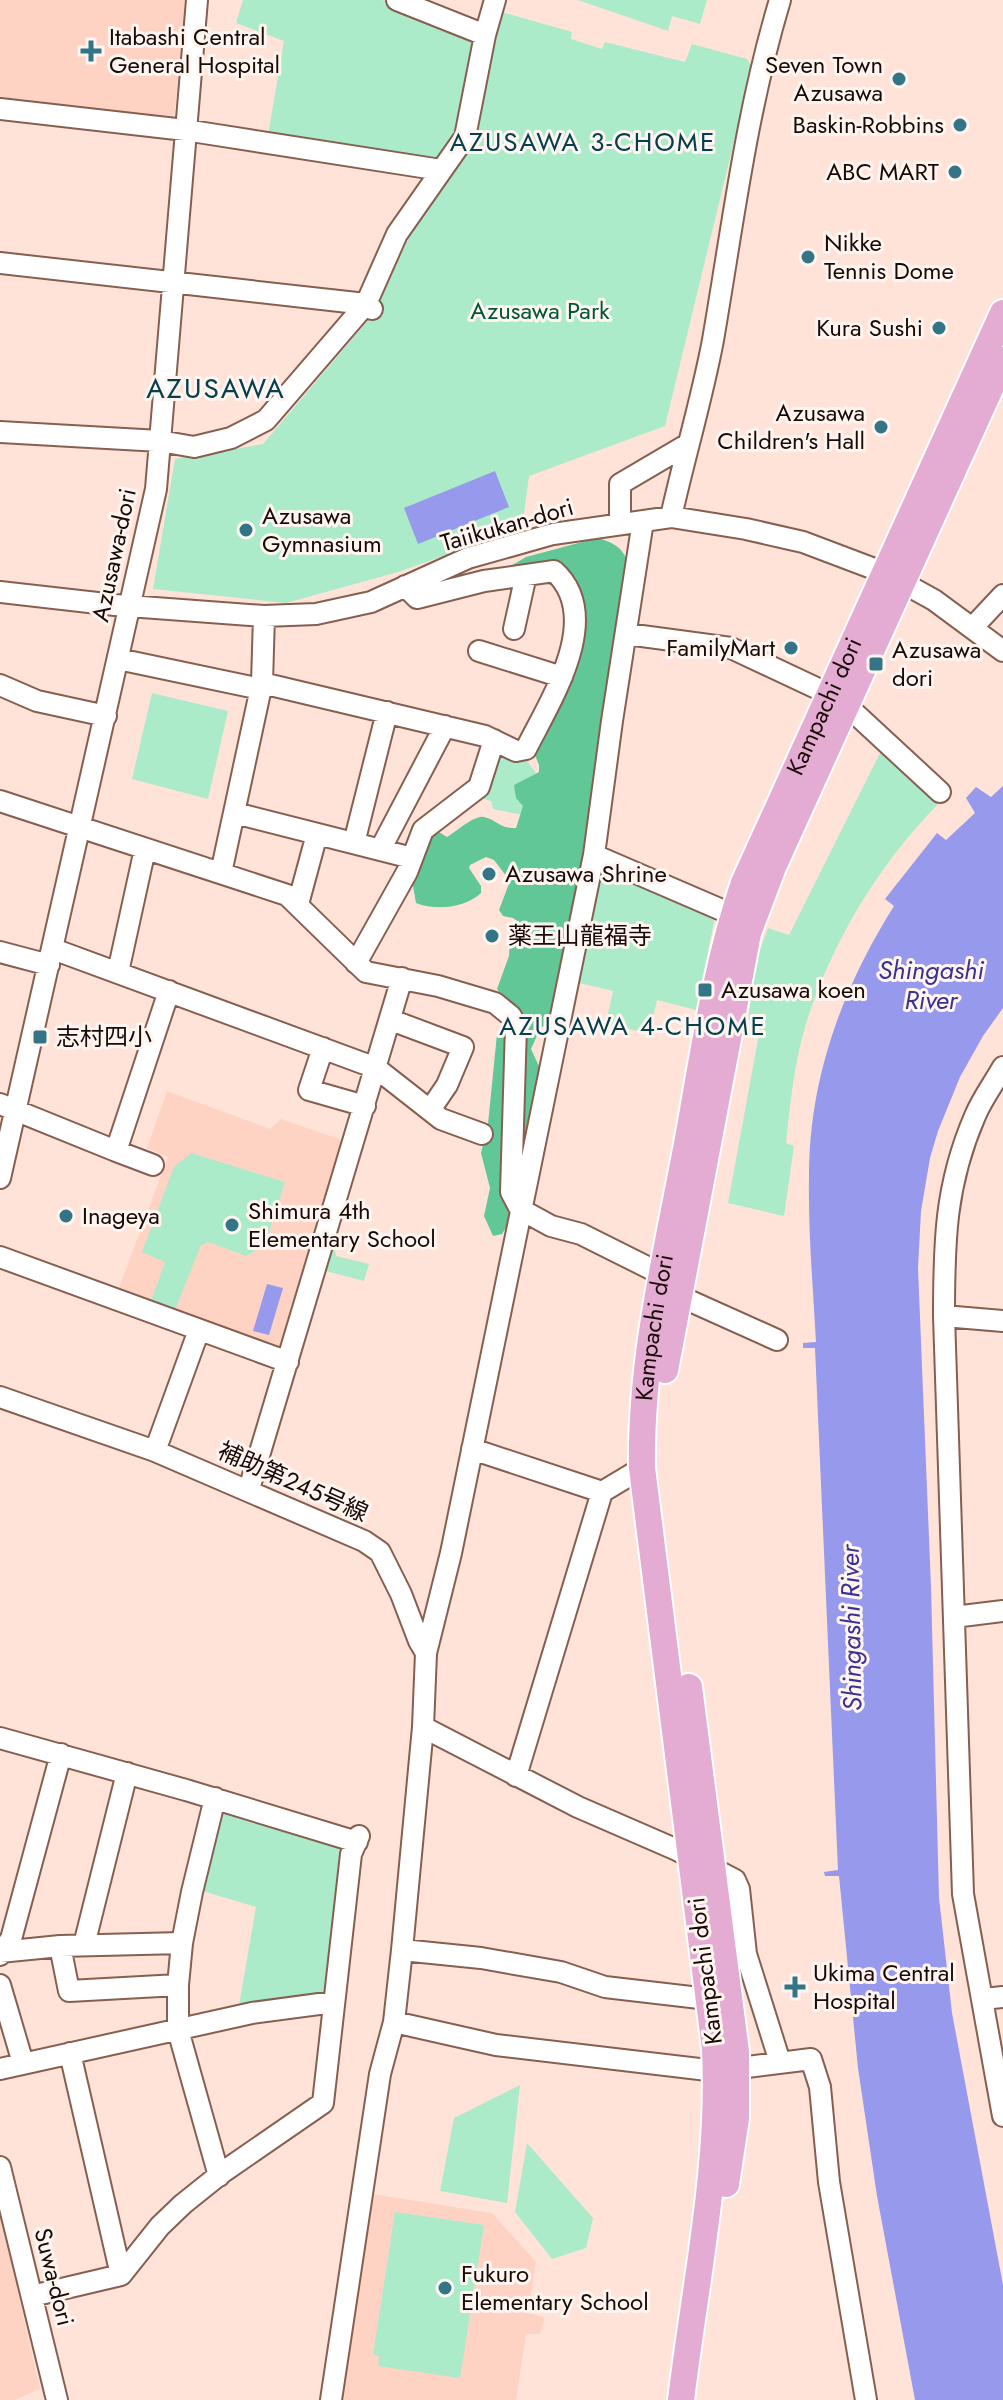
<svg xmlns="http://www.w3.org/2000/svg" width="1003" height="2400" viewBox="0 0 1003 2400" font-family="Jost,'Noto Sans JP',sans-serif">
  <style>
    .built { fill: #fed3c4 }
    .green { fill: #abebc9 }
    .forest { fill: #62c797 }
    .water { fill: #9699ec }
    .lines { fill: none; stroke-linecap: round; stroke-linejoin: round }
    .minor-casing { stroke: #865f50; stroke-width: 24 }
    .major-casing { stroke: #fff; stroke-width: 30 }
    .minor { stroke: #fff; stroke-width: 20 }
    .major { stroke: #e4acd2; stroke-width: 26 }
    .poi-dot { fill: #337487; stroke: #fef5f1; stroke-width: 3 }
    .labels { text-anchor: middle; stroke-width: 6; stroke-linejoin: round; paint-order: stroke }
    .poi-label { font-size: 24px; fill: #190a06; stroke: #fef5f1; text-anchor: start }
    .park-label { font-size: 24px; fill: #005637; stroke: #fef5f1 }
    .street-label { font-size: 24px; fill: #190a06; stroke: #fef5f1 }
    .neighbourhood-label { font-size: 26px; letter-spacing: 2px; fill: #06404f; stroke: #fef5f1 }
    .water-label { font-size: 26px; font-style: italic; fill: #3a3190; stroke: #fef5f1 }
    .quarter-label { font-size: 28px; letter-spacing: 2px; fill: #06404f; stroke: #fef5f1 }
  </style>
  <rect width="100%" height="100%" fill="#ffe3d9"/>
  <path class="built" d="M0,0H187L174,117L0,102Z
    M167,1091L270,1129L281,1119L348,1142L283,1350L117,1293L168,1157L147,1148Z
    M372,2194L492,2213L536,2262L528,2313L543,2317L544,2321L540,2334H526L516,2400H340Z
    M0,2215L40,2389L15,2400H0Z"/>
  <path class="green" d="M243,0H382L468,34L476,44L459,134L439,161L268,135L284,41L236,23Z
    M578,0H707L700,24L672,16L668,31Z
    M498,11L572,32L571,39L602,49L605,42L685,62L692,44L747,59L752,67L665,426L529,476L522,528L398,572L286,603L153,589L175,459L263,444L375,312L411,233L475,138Z
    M152,693L228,711L208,799L132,779Z
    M494,740L520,751L536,773L526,780L522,815L493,809L491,801L468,795Z
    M881,751L940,802C878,865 831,943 805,1027C794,1065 790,1104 786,1143L794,1146L784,1216L728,1203L761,1023L748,1020L756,961L768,928L789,935Z
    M605,867L715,917L696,1010L657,1000L649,1034L606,1023L613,991L575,982L597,871Z
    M191,1153L285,1182L265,1245L246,1256L208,1242L201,1245L175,1310L151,1301L165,1262L142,1252L174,1167Z
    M325,1247L335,1249L336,1256L369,1264L364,1281L318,1269Z
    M226,1809L346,1846L328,1992L239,2005L256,1907L199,1890L220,1814Z
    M520,2085L507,2203L440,2191L454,2118Z
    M527,2143L593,2218L586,2248L552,2259L515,2212Z
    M395,2212L484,2225L460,2378L378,2366L379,2356L373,2355Z"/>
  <path class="forest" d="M597,538C615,543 622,547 629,564L617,652L610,667L609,690L578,899L573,903L575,909L556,1016L540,1029L531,1049L545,1079L511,1219L502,1234L493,1236L484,1216L490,1188L481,1153L488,1124L497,1034L514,1012L497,989L509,956L510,935L517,921L513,918L503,916L499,910L510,881L494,860L486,857L470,865L469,868L481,886V893C465,908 436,911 416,903L411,874L434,829L447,837C456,832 474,815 484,817C498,820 497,828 516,828L523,806L516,798L514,785L539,772V765L531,746L578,604L557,587L533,580L507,568L526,557Z"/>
  <path class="water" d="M495,471L509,507L418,544L404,508Z
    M1003,786V1008L983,1036L960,1077L938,1131L930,1158L921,1211L918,1268L931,1587L939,1898L952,2013L1003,2285V2400H915L877,2196L858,2068L839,1876H825L824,1872L838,1870L815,1348H803V1343L816,1342C813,1287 808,1232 809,1177C809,1078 842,989 894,906L885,899L937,833L946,840L975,813L966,798L976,787L991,797Z
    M267,1284L283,1288L269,1335L253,1331Z"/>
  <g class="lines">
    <g class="minor-casing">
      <path id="minor" d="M397,0L485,35
        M0,109L185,130L441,170
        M0,263L366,304L372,309
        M0,432L160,441L194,447L231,438L266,420L366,304L397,234L465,137L485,35L495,0
        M671,517C684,458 702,399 713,340C733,224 746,113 780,0
        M620,524V484L688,444
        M0,592L115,605L264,616L316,614L371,602L468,558L553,534L671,517L746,529L803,542L885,573L934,600L1003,651
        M973,627L1003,595
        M514,629L526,575
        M627,634L731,648L829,694
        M479,651L562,677
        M118,659L261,689
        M262,683L485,736L516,751L526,749C550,701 605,617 554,571L484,581L417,598L405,586
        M0,685L37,701L106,716
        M846,705L940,792
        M0,801L287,895L366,972L438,986L495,1003L511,1016L516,1026L511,1192L520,1209L551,1226L581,1234L651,1269L688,1300L777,1340
        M235,813L412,858
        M354,843L387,712
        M380,850L445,726
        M594,855L745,920
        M221,873L262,683L264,616
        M298,904L317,834
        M53,949L376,1068L441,1119L482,1134
        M0,952L49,965
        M356,963L407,872L423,830L479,787L494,740
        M118,972L145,849
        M391,1020L463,1047L447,1085L430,1110
        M323,1048L309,1090L365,1106
        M1003,1067C994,1083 982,1099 975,1116C945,1185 944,1242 944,1316L963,1894L1003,2116
        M0,1104L116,1151L169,991
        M116,1151L153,1165
        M0,1178L156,489L197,0
        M0,1257L288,1362
        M944,1316L1003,1321
        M0,1397L155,1451L364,1541L380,1552L401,1594L419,1641L426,1653
        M472,1449L602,1492
        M155,1451L199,1330
        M249,1489L402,978
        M954,1617L1003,1611
        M423,1727L578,1807L677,1850L735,1880L739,1889L746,1954L780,2062
        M0,1738L186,1790L357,1842
        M516,1776L602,1492L642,1468
        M215,1798L192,1892L182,1943L178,1985V2030L219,2176
        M84,1945L127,1773
        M60,1946L69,1991L178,1985
        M402,1950L481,1958L561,1972L605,1987L708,1999
        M0,1952L60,1946L182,1943
        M0,1955L11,1939L61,1754
        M0,1985L23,2063
        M983,1999L1003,1997
        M394,2022L496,2045L716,2071L811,2059L820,2087L829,2182L866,2400
        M70,2053L121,2275
        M0,2069L252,2013L334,2002
        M0,2167L57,2400
        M32,2296L121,2275L160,2226L183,2204L223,2172L323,2103L351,1854L359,1836
        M331,2400L380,2074L394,2022L402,1950L423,1727L426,1653L451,1553L594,855L612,721L643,521"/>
    </g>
    <g class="major-casing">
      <g id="major">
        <path d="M665,1370L748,933L773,867L1003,360"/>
        <path d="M689,1687L736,2052V2118L726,2184"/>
        <path id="s1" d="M681,2400C695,2284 721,2166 715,2049L642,1468C640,1359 667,1251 687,1144C703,1057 715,967 744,883L1003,313"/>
      </g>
    </g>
    <use href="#minor" class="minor"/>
    <use href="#major" class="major"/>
  </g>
  <g class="poi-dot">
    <path d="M87 39h8v8h8v8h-8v8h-8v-8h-8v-8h8z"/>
    <circle cx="899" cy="79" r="8"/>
    <circle cx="960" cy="125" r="8"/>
    <circle cx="955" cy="172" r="8"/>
    <circle cx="808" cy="257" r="8"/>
    <circle cx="939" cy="328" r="8"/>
    <circle cx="881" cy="427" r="8"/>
    <circle cx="246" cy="530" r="8"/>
    <circle cx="791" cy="648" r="8"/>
    <rect x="868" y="656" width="16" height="16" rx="4"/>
    <circle cx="489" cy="874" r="8"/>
    <circle cx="492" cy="936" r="8"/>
    <rect x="697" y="982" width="16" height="16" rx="4"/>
    <rect x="32" y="1029" width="16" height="16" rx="4"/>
    <circle cx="66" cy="1216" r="8"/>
    <circle cx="232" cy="1225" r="8"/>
    <path d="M791 1975h8v8h8v8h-8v8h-8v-8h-8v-8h8z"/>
    <circle cx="445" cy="2288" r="8"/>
  </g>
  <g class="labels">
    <g class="poi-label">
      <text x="109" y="45">Itabashi Central<tspan x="109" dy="28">General Hospital</tspan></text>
      <text x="883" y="73" text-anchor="end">Seven Town<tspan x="883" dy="28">Azusawa</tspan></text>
      <text x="944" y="133" text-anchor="end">Baskin-Robbins</text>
      <text x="939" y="180" text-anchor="end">ABC MART</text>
      <text x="824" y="251">Nikke<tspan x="824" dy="28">Tennis Dome</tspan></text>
      <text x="923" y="336" text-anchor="end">Kura Sushi</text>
      <text x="865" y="421" text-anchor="end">Azusawa<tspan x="865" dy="28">Children's Hall</tspan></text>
      <text x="262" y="524">Azusawa<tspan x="262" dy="28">Gymnasium</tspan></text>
      <text x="775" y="656" text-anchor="end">FamilyMart</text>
      <text x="892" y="658">Azusawa<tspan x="892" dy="28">dori</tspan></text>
      <text x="505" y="882">Azusawa Shrine</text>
      <text x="508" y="944">薬王山龍福寺</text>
      <text x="721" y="998">Azusawa koen</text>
      <text x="56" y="1045">志村四小</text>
      <text x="248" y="1219">Shimura 4th<tspan x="248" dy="28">Elementary School</tspan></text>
      <text x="82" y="1224">Inageya</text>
      <text x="813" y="1981">Ukima Central<tspan x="813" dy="28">Hospital</tspan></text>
      <text x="461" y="2282">Fukuro<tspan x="461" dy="28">Elementary School</tspan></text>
    </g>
    <g class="park-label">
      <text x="540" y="319">Azusawa Park</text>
    </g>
    <g class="street-label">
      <text transform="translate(507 525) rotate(-16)" y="8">Taiikukan-dori</text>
      <text transform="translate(114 555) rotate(-78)" y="8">Azusawa-dori</text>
      <text dy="8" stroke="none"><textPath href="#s1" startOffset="1728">Kampachi dori</textPath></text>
      <text dy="8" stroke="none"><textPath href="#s1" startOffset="1080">Kampachi dori</textPath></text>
      <text transform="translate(293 1482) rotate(24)" y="8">補助第245号線</text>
      <text transform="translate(705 1971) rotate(-97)" y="8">Kampachi dori</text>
      <text transform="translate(54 2277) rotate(76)" y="8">Suwa-dori</text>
    </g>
    <g class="neighbourhood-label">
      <text x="583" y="151">AZUSAWA 3-CHOME</text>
      <text x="633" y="1035">AZUSAWA 4-CHOME</text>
    </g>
    <g class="water-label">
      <text x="931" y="979">Shingashi<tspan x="931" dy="30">River</tspan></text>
      <text transform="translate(851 1628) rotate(-91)" y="9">Shingashi River</text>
    </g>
    <g class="quarter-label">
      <text x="216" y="398">AZUSAWA</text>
    </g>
  </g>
</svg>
